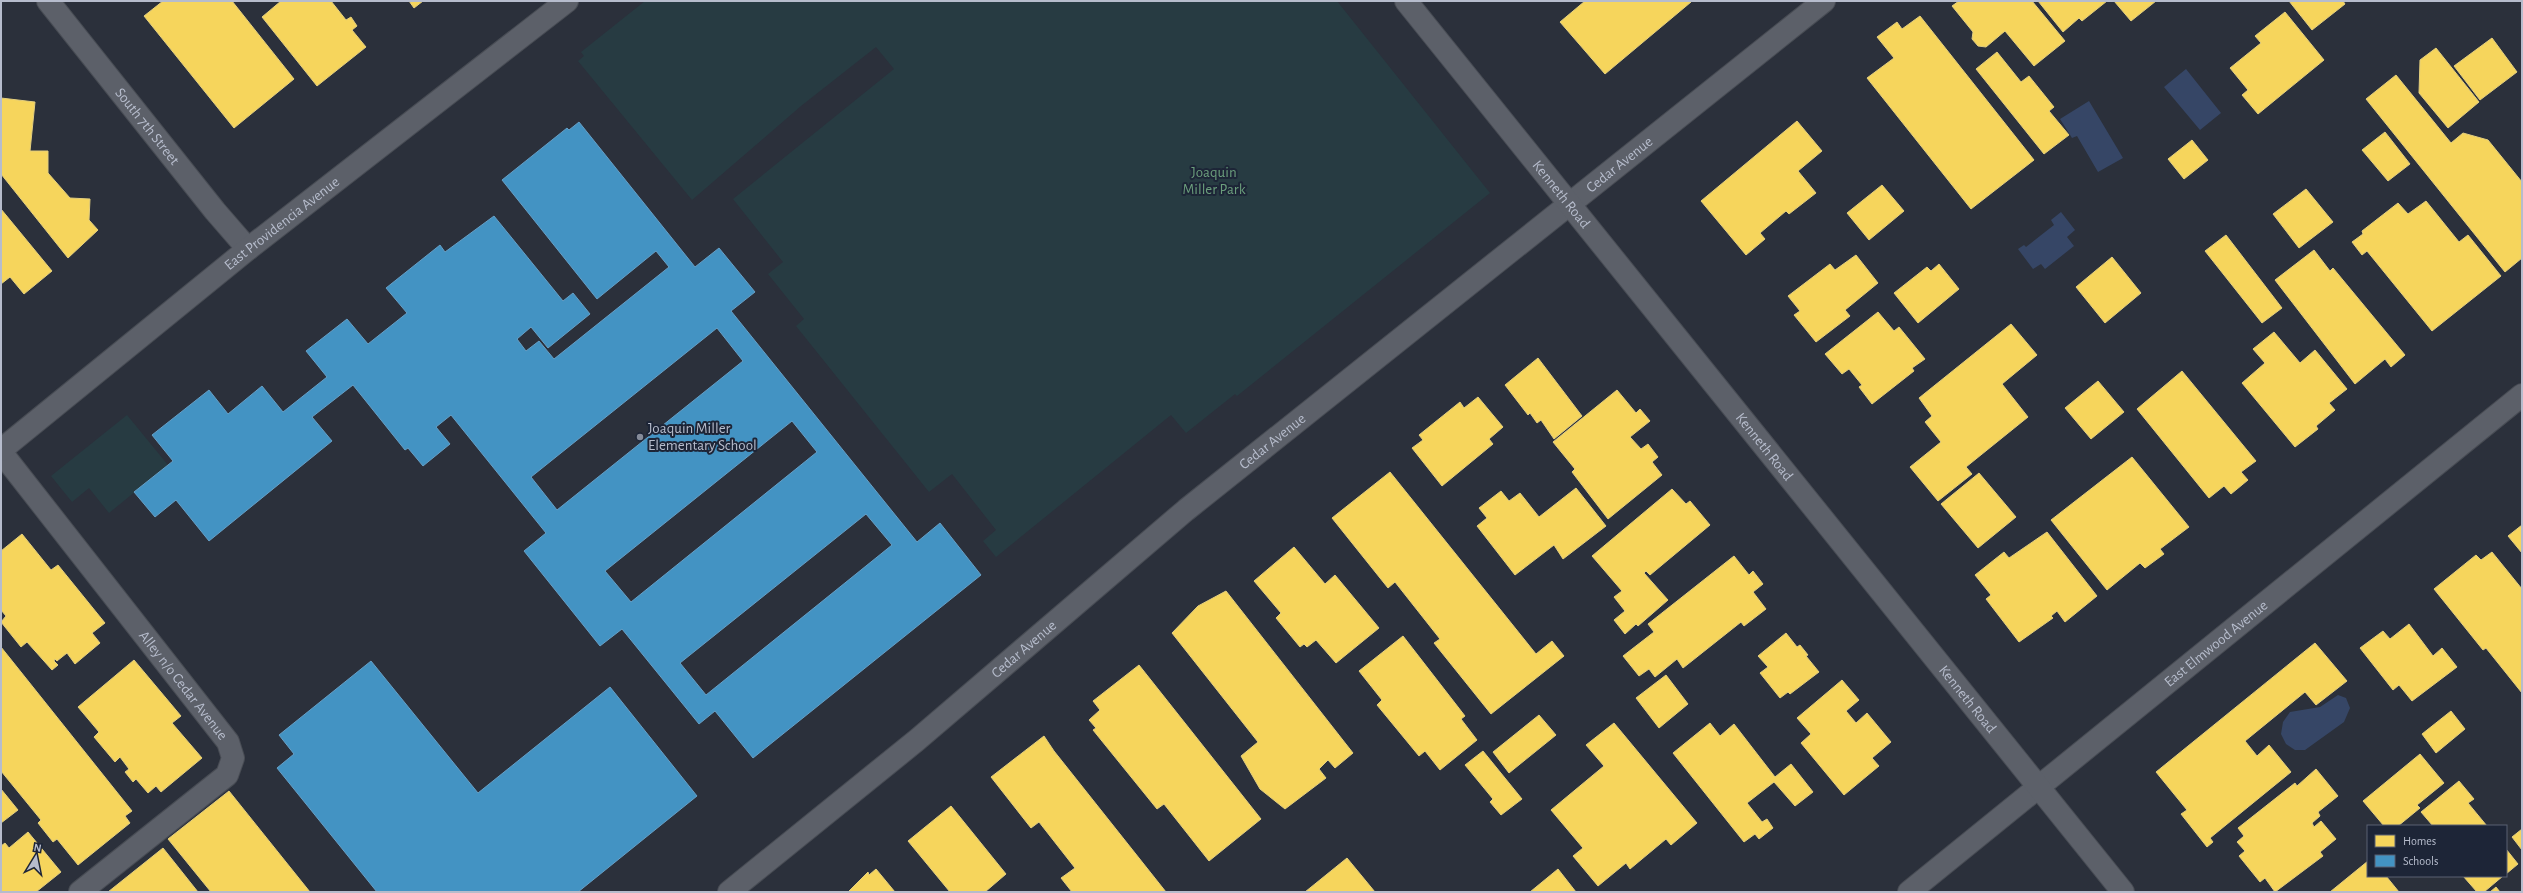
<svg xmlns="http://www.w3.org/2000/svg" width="2523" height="893" viewBox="0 0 2523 893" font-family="'Alegreya Sans',sans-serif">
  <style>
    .green { fill: #273b42 }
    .water { fill: #364666 }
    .homes { fill: #f6d55c; stroke: #e3ce7e }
    .schools { fill: #4393c3; stroke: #669fc6; fill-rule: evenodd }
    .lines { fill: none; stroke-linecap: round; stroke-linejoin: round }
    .service-casing { stroke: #484c54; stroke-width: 24 }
    .minor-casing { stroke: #484c54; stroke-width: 24 }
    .tertiary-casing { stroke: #484c54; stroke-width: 24 }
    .service { stroke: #5c6069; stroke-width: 22 }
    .minor { stroke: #5c6069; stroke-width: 22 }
    .tertiary { stroke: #5c6069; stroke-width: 22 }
    .poi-dot { fill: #858b99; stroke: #1d2537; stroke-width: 1.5 }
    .labels { text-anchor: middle; stroke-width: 4; stroke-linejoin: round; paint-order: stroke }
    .street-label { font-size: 15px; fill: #b6bccc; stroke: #1d2537 }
    .park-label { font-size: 15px; fill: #6b9e7c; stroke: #1d2537 }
    .poi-label { font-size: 15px; fill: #b6bccc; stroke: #1d2537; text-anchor: start }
  </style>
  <rect width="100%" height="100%" fill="#2b303b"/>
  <path class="green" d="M645,1H1337L1490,193L1237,396L1235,394L1186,433L1171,415L996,557L983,541L996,530L952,474L929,492L796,326L804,319L768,274L783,262L733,199L894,69L876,47L801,106L692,200L578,61L584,56L581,52Z
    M127,415L168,465L109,513L89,488L72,502L51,476Z"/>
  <path class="water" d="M2186,69L2221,113L2200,130L2164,87Z
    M2089,101L2123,158L2098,172L2077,136L2072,138L2060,119Z
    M2061,212L2075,230L2067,237L2074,246L2045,269L2041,264L2033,269L2018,249L2024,245L2026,247L2054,225L2051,220Z
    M2338,695L2346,698L2350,708L2344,722L2305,750H2295L2286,744L2281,734L2283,722L2290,712L2320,707Z"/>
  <path class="homes" d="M163,1H232L294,79L234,128L144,16Z
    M281,1H331L346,20L351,17L357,26L352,30L366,47L317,86L262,17Z
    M409,1H423L414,8Z
    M1585,1H1690L1691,2L1605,74L1560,22Z
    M1959,1H2032L2065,41L2034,66L2005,31L1986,47L1978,46L1972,39L1973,32L1952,6Z
    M2038,1H2107L2082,21L2079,18L2063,32Z
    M2114,1H2156L2131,21Z
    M2289,1H2343L2345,4L2312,30Z
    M2285,12L2324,60L2258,114L2242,95L2248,90L2230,68L2261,43L2255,36Z
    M1920,16L2034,160L1971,209L1867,78L1894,58L1877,37L1897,22L1902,29Z
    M2492,38L2517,72L2480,100L2454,66Z
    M2436,48L2479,102L2448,128L2419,93L2420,60Z
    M1997,52L2021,82L2029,76L2054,107L2049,111L2069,135L2044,154L1976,69Z
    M2396,75L2451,143L2463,133L2488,140L2522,182V258L2505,272L2366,99Z
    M1,98L35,102L30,151H48V173L70,198L90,199L89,220L98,230L68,258L1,174Z
    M1797,121L1822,151L1798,171L1816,193L1789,214L1786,211L1760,233L1765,239L1746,255L1701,201Z
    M2385,132L2410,164L2388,181L2362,150Z
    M2192,140L2208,160L2184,179L2168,159Z
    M1882,185L1904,211L1869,240L1847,213Z
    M2306,189L2333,222L2299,248L2273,214Z
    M2426,201L2459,242L2468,235L2501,276L2432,331L2367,251L2362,255L2352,242L2363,234L2362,231L2398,203L2408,214Z
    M1,209L52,271L24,294L10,277L1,284Z
    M2226,235L2282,308L2262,323L2205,251Z
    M2314,250L2330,271L2333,268L2405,355L2391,367L2385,359L2355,384L2275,280Z
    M1856,255L1878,283L1845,310L1850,316L1816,342L1794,315L1800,311L1788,296L1830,264L1835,270Z
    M2112,257L2141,293L2105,323L2076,287Z
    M1939,264L1959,289L1918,323L1894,293L1927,267L1931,271Z
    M1878,312L1894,331L1899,327L1925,359L1912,368L1914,371L1872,404L1859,387L1862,385L1849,369L1842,374L1825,354Z
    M2011,324L2037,355L2002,384L2028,417L1966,467L1972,474L1938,501L1910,467L1941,442L1925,422L1932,416L1919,398Z
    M2274,332L2300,363L2315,350L2347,389L2329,403L2335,410L2316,426L2318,429L2295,447L2242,383L2265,363L2253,349Z
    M1538,358L1582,416L1554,439L1541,420L1537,423L1530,413L1528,415L1505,385Z
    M2182,371L2256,461L2241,472L2248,480L2231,494L2224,486L2209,498L2137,409Z
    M2098,381L2124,412L2091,439L2065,408Z
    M1617,390L1636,413L1640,409L1650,421L1630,437L1641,449L1648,444L1658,457L1652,462L1662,475L1608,519L1572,472L1575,469L1553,442Z
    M1478,397L1503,427L1489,439L1493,444L1442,486L1412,448L1423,440L1419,435L1460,402L1464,408Z
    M2132,457L2189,527L2160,549L2164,554L2145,568L2140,563L2107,590L2051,520Z
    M1390,472L1536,654L1552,641L1564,656L1491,714L1434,643L1440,639L1395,582L1388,588L1332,518Z
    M1979,473L2016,517L1978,548L1941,504Z
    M1576,488L1606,526L1563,559L1554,545L1515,575L1477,526L1487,518L1479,508L1501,491L1509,501L1520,493L1539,517Z
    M1672,489L1686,504L1690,501L1710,525L1650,575L1646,571L1644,573L1668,600L1638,626L1636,624L1625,634L1614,620L1625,611L1614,597L1622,591L1592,556Z
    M2522,525V553L2508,536Z
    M2047,532L2097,596L2065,622L2057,611L2051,616L2053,618L2019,642L1986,599L1991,595L1975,575L2004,552L2009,558Z
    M22,534L51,570L58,565L105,623L92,633L100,643L75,664L67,653L57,661L55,659L54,661L58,665L52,670L27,642L21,647L1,622L6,616L1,610V551Z
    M1294,547L1325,584L1335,575L1379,628L1336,663L1316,640L1307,647L1304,644L1300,647L1276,618L1281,613L1254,581Z
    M2492,552L2522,589V693L2486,648L2483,650L2434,589L2476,555L2481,560Z
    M1734,556L1749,575L1753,571L1763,584L1753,592L1766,609L1744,626L1741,622L1683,668L1677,659L1655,677L1649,669L1639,676L1623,656L1654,632L1648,624Z
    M1226,591L1353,753L1335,768L1328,760L1319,769L1326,778L1285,809L1260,789L1241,756L1258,742L1172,633L1198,606Z
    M2409,624L2433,656L2442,648L2457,667L2412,701L2399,685L2393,690L2360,648L2383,631L2390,639Z
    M1786,633L1797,647L1800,645L1808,655L1806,656L1819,672L1790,694L1788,692L1780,698L1760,673L1768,667L1758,656Z
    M1403,636L1465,716L1461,719L1477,740L1440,770L1425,751L1419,756L1377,705L1382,700L1359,671Z
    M2315,643L2347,681L2316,705L2305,692L2245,741L2257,756L2269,745L2291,772L2210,838L2213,842L2207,847L2181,814L2187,810L2156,772Z
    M1,647L132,811L125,816L130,823L78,865L57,839L53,842L38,823L41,820L1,771Z
    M134,660L181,716L172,723L202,758L161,792L156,786L148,793L136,779L133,782L125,772L129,769L120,757L115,762L94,737L99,732L78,707Z
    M1139,665L1261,819L1209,861L1164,804L1157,809L1093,730L1096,728L1089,720L1100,710L1093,701Z
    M1666,675L1688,704L1659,728L1636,698Z
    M1842,680L1859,700L1846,711L1856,723L1867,713L1891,742L1872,758L1879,766L1844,795L1801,743L1811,734L1797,718Z
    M2451,711L2465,729L2436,753L2422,734Z
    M1539,715L1556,735L1509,773L1493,752Z
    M1614,723L1697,823L1671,845L1666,839L1630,869L1626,863L1598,886L1573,856L1583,848L1551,810L1604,766L1586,745Z
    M1710,723L1720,736L1734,724L1775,777L1791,764L1813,792L1795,806L1774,782L1747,803L1762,822L1767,819L1773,828L1759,839L1755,834L1744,842L1673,753Z
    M1044,736L1054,751L1166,892H1072L1061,878L1075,868L1039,822L1031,828L991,777Z
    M1483,751L1522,799L1501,815L1490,802L1493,799L1465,765Z
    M2420,754L2444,783L2417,805L2420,808L2398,826H2384L2363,801Z
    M2316,769L2338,796L2318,812L2320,816L2312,823L2314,827L2321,821L2336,839L2320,852L2323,856L2275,892L2265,878L2260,882L2239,856L2245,851L2237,842L2244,836L2238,828L2295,783L2297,786Z
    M2459,781L2474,799L2468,803L2487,826H2433L2421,812Z
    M1,789L18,810L1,823Z
    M229,791L310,892H211L168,839Z
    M951,806L1006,874L985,892H950L908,841Z
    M2522,829V850L2512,837Z
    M28,832L61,872L36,892H1V846L5,843L9,848Z
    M163,848L198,892H108Z
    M2506,849L2518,864L2506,874Z
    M1347,858L1375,892H1305Z
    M2368,861V876H2386L2399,892H2330Z
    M876,869L895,892H848L868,872L869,875Z
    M1558,869L1576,892H1530Z
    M2463,876H2503L2484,892H2477Z
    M2496,887L2500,892H2490Z"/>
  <path class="schools" d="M579,122L695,267L719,248L755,292L731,311L917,542L940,523L981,575L753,758L715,711L699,724L622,629L600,646L524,551L546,533L451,415L436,427L450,444L423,466L408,448L405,450L353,385L312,417L332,441L209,541L176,500L155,517L134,492L173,461L152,435L209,390L228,414L262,386L283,412L327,377L306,351L347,319L368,344L407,313L386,288L440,245L445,252L494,216L563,301L573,293L590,314L548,348L531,327L517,339L526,351L539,341L554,359L669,267L656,251L597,299L502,180L567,128L569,130ZM717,328L743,361L557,510L531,477ZM792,421L817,452L631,602L605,571ZM866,514L892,545L706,695L680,663Z
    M371,661L478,793L610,687L697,796L578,892H377L277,768L294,754L279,735Z"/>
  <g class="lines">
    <g class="service-casing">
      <g id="service">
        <path id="s1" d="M1,452L228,742L233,758L227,775L80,892"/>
      </g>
    </g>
    <g class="minor-casing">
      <g id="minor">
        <path id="s2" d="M48,1L215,211L248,249"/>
        <path id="s3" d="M1,450L248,249L567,1"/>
        <path id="s4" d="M729,892L917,740L1186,510L1824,1"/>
        <path id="s5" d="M1909,892L2522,395"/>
      </g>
    </g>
    <g class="tertiary-casing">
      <g id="tertiary">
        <path id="s6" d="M1406,1L2123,892"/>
      </g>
    </g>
    <use href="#service" class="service"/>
    <use href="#minor" class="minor"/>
    <use href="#tertiary" class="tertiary"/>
  </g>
  <circle class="poi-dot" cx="640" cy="437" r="4"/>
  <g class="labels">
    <g class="street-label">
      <text dy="5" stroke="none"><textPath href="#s2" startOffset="160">South 7th Street</textPath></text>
      <text dy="5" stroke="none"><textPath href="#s4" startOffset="1150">Cedar Avenue</textPath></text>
      <text dy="5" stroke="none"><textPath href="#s6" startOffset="248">Kenneth Road</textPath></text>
      <text dy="5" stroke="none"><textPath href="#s3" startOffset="361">East Providencia Avenue</textPath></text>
      <text dy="5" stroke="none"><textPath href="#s4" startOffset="706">Cedar Avenue</textPath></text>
      <text dy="5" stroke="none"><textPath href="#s6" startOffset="572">Kenneth Road</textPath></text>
      <text dy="5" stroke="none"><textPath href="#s5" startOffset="395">East Elmwood Avenue</textPath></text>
      <text dy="5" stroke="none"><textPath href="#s4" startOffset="382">Cedar Avenue</textPath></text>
      <text dy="5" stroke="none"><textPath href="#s1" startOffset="296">Alley n/o Cedar Avenue</textPath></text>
      <text dy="5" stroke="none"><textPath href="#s6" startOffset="896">Kenneth Road</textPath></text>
    </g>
    <g class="park-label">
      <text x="1214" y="177">Joaquin<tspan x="1214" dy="17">Miller Park</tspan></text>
    </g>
    <g class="poi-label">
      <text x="648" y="433">Joaquin Miller<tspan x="648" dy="17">Elementary School</tspan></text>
    </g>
  </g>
  <rect width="2523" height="893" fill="none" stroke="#b6bccc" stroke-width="4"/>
  <rect x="2367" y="825" width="140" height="52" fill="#1d2537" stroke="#5a6173"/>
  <rect x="2375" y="835" width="20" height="12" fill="#f6d55c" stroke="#5a6173"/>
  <text x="2403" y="845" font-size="12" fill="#b6bccc">Homes</text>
  <rect x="2375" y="855" width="20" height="12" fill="#4393c3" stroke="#5a6173"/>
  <text x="2403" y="865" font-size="12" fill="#b6bccc">Schools</text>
  <g transform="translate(36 857) rotate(10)" stroke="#1d2537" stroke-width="3" paint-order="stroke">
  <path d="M0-3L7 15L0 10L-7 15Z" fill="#b6bccc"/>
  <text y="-6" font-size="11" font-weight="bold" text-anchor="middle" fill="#b6bccc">N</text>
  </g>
</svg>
